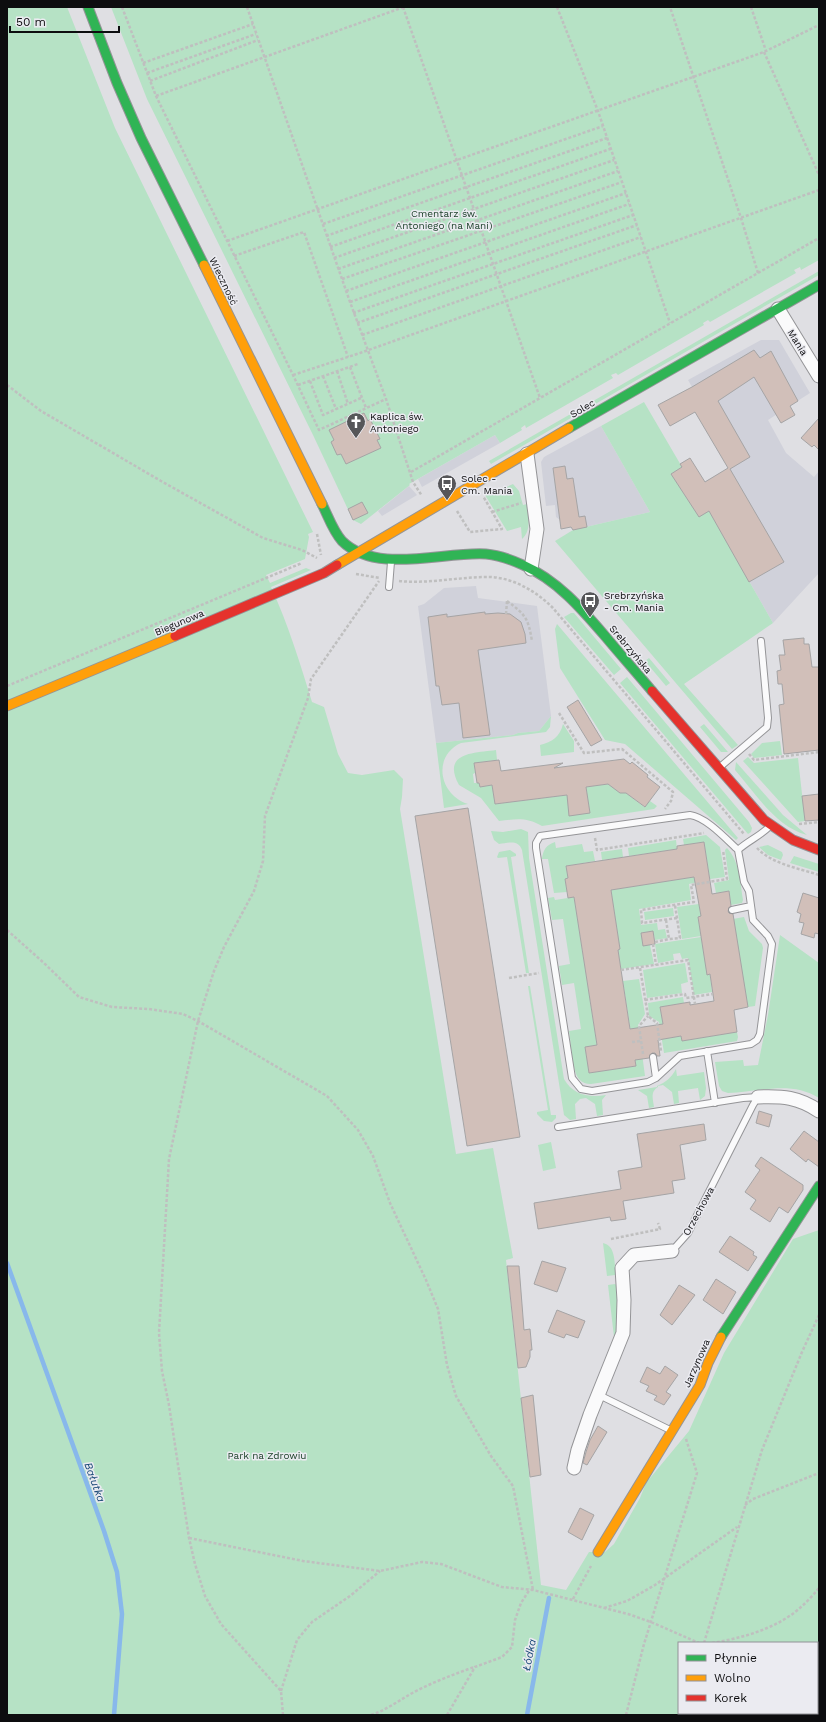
<svg xmlns="http://www.w3.org/2000/svg" width="826" height="1722" viewBox="0 0 826 1722" font-family="'Work Sans',sans-serif">
  <style>
    .built { fill: #d0d1da }
    .green { fill: #b6e2c5; fill-rule: evenodd }
    .lines { fill: none; stroke-linecap: round; stroke-linejoin: round }
    .stream { stroke: #88b8eb; stroke-width: 4.5 }
    .building { fill: #d1bfb9; stroke: #a5a4a5; fill-rule: evenodd }
    .lane-casing { stroke: #949497; stroke-width: 8 }
    .street-casing { stroke: #949497; stroke-width: 15 }
    .fast-casing { stroke: #949497; stroke-width: 11 }
    .slow-casing { stroke: #949497; stroke-width: 11 }
    .jam-casing { stroke: #949497; stroke-width: 11 }
    .path { stroke: #bfbfbf; stroke-width: 2.5; stroke-dasharray: 3 2; stroke-linecap: butt }
    .lane { stroke: #fafafb; stroke-width: 6 }
    .street { stroke: #fafafb; stroke-width: 13 }
    .fast { stroke: #30b455; stroke-width: 9 }
    .slow { stroke: #ff9f0a; stroke-width: 9 }
    .jam { stroke: #e5322d; stroke-width: 9 }
    .labels { text-anchor: middle; stroke-width: 3; stroke-linejoin: round; paint-order: stroke }
    .park-label { font-size: 10px; fill: #163c24; stroke: #ebebf1 }
    .street-label { font-size: 10px; fill: #0d0d0f; stroke: #ebebf1 }
    .poi-label { font-size: 10px; fill: #0d0d0f; stroke: #ebebf1; text-anchor: start }
    .water-label { font-size: 11px; font-style: italic; fill: #184876; stroke: #ebebf1 }
  </style>
  <rect width="100%" height="100%" fill="#dfdfe3"/>
  <path class="built" d="M761,340H779L810,393L768,420L786,453L814,477L819,471V573L773,623L709,511L693,488L736,464L688,380Z
    M601,426L650,512L573,530L571,527L561,529L560,520L556,517L555,505L546,506L541,462L544,457Z
    M495,435L500,443L422,487L418,479Z
    M409,486L417,495L382,516L378,511Z
    M476,586L478,598L537,606L551,716L539,731L518,733L513,735L436,743L418,606L424,604L444,588Z"/>
  <path class="green" d="M7,7H67L115,128L313,532L308,534L309,537L305,559L266,575L270,583L306,568L311,570L271,587C288,624 300,663 312,702L324,707L338,754L348,773L362,775L394,770L403,779L402,797L400,809L456,1154L493,1148L513,1258L506,1260L541,1585L566,1590L589,1552H605L614,1544L640,1498L646,1483L689,1431L724,1353L793,1239L819,1230V1715H7ZM679,1643H817V1713H679Z
    M111,7H819V260L801,270L800,267L794,270L796,273L710,322L708,320L703,323L704,325L618,375L616,373L611,375L613,378L526,428L525,425L521,428L522,430L500,443L495,435L409,484L410,485L361,524L353,520L313,435L147,99Z
    M819,271V275L491,464L489,461Z
    M644,402L682,467L671,474L698,515L709,511L773,623L684,684L738,745L732,749L555,541L573,530L650,512L601,426Z
    M513,484L519,491L523,505L527,504C528,516 532,530 522,539L521,527L507,531L485,495L496,489L500,490Z
    M571,613H574L621,669L614,675L564,617Z
    M557,624L738,838L736,840L625,744L605,740L560,668L555,629Z
    M649,658L670,683L666,686L645,661Z
    M627,677L749,822L752,828L751,832L748,834L620,683Z
    M551,716L550,727L546,732L461,743C432,756 439,795 468,804L444,808L436,743L513,735L518,733L539,731Z
    M563,724L574,741V752L541,756L540,745C552,742 560,737 563,724Z
    M704,724L728,752H721L700,727Z
    M780,741L782,755L754,758L751,754L762,743Z
    M496,750L497,760L474,763L475,773L473,774L474,783H479L480,787L492,785L495,804L567,795L590,813L586,787L608,784L620,793H626L644,807L650,801L657,806L654,809L542,826C526,817 517,819 499,821L481,798L459,785C441,752 475,753 496,750Z
    M748,757L754,763L798,758L805,821L798,822L743,761Z
    M736,762L783,815L807,835C776,827 755,793 735,770Z
    M521,829L528,832L529,858L564,1079C573,1095 589,1098 606,1095L602,1100L603,1115L597,1116L595,1104L586,1098L580,1099L575,1104L576,1119L570,1120L564,1115L522,850C518,839 508,843 499,844L494,840L491,831L503,832Z
    M706,835L720,847L725,877L710,879L704,842L684,845L683,839Z
    M676,840L677,849L629,856L628,848Z
    M555,842L556,848L582,844L584,852L593,851L595,861L566,866L568,878L565,879L567,892L554,893L548,859H542C543,850 546,845 555,842Z
    M768,845L782,852L783,855L781,860L768,855L759,847Z
    M727,848C740,862 740,882 743,900L742,903L731,905L729,891L716,893L714,883L729,880L725,850Z
    M622,849L623,857L602,860L601,852Z
    M510,850L516,854V856L511,857L529,973H526L507,857L498,858L497,857L499,852Z
    M794,856L819,864V872L790,863Z
    M701,876L702,881L689,884L691,900L639,909L641,925L657,923L658,930L665,929L667,938L655,940L653,931L641,933L643,946L650,945L654,964L621,969L618,950L620,949L611,890Z
    M554,897L555,900L574,897L597,1045L585,1047L589,1073L636,1066L633,1047L641,1046L645,1076L591,1084C587,1084 582,1083 579,1079C572,1071 571,1042 569,1031L581,1029L574,983L562,985L559,966L570,964L563,919L552,920L548,898Z
    M699,904L701,916L698,917L701,936L682,939L677,907Z
    M673,908L674,916L645,920L644,912Z
    M744,917L749,931L762,944L763,948L755,1006L748,1007L733,919Z
    M780,935L819,963V1098C791,1080 759,1092 728,1093L722,1091L719,1086L715,1062L743,1060L744,1066L758,1065L768,1015Z
    M701,937L708,975L710,974L712,992L694,995L688,958L682,959L680,953L673,954L674,960L658,963L655,944Z
    M685,963L688,982L681,984L682,993L647,998L643,970Z
    M639,979L645,1014L638,1025L640,1039L632,1040L623,981Z
    M528,986H530L551,1115H556V1118L552,1122L544,1121L537,1114V1112L548,1110Z
    M683,997L684,1003L660,1007L663,1023L669,1038L681,1036L682,1041L737,1032L738,1037L737,1041L664,1053L659,1022L649,1016L648,1003Z
    M676,1069L677,1076L704,1072L706,1088L705,1096L700,1100L698,1088L678,1091L679,1103L674,1104L672,1092L663,1085L658,1086V1087C650,1092 653,1099 654,1107L649,1108L647,1096L638,1090L657,1087V1086C666,1082 671,1078 676,1069Z
    M551,1142L556,1168L543,1171L538,1145Z
    M603,1243C616,1246 614,1262 616,1274L615,1275L607,1276Z
    M615,1284L617,1286L621,1327L615,1345L611,1344L614,1337L608,1285Z"/>
  <g class="lines">
    <path class="stream" d="M7,1263L104,1531L117,1572L122,1614L114,1715
      M527,1715L549,1598"/>
  </g>
  <path class="building" d="M754,350L760,358L771,351L798,401L790,406L795,415L781,423L754,377L718,401L750,457L730,469L784,562L749,582L709,511L699,517L671,474L682,467L680,464L690,458L705,482L728,468L695,412L670,426L658,405L692,387Z
    M364,413L368,421L370,419L380,439L377,440L381,448L346,464L341,454L337,455L331,442L334,440L329,430Z
    M819,418V450L814,445L812,447L801,438Z
    M565,466L567,479L573,478L579,517L585,516L587,527L573,530L571,527L561,529L553,468Z
    M362,502L368,513L353,520L348,509Z
    M485,612V614L498,613L510,614L521,622L525,634L526,643L478,650L490,735L463,738L459,703L442,705L439,686H436L428,617L447,614V617Z
    M804,638V644H809L812,667H819V750L784,754L779,705L784,704L782,684H778L777,671L781,670L779,655H785L783,640Z
    M578,700L602,740L591,746L567,707Z
    M624,759L630,764L632,762L648,775L647,777L660,787L645,807L626,793H620L608,784L586,787L590,813L569,816L567,795L495,804L492,785L480,787L479,783H477L474,763L499,760L501,771L563,763L554,768Z
    M819,794V820L805,821L802,796Z
    M468,808L520,1137L467,1146L415,816Z
    M704,842L712,894L729,891L731,906L728,911L729,913L733,914L748,1007L734,1010L737,1032L682,1041L681,1036L658,1040L660,1056H657L655,1053H652L649,1058L635,1060L636,1066L589,1073L585,1047L597,1045L574,897L568,898L565,879L568,878L566,866L677,849V846ZM694,877L701,916L698,917L707,975L710,974L714,1001L690,1005V1002L660,1007L663,1024L630,1029L618,950L620,949L611,890Z
    M803,893L819,898V934L815,933L814,938L801,934L804,923L799,922L801,914L797,912Z
    M653,931L655,944L643,946L641,933Z
    M759,1111L772,1115L769,1127L756,1123Z
    M704,1124L706,1140L680,1145L685,1179L672,1181L674,1193L623,1201L626,1219L611,1221L610,1217L538,1229L534,1203L621,1189L618,1171L642,1167L637,1134Z
    M804,1131L819,1142V1167L808,1159L806,1162L790,1149Z
    M761,1157L803,1185V1190L788,1213L779,1207L770,1222L750,1209L756,1200L745,1192L760,1170L755,1166Z
    M730,1236L754,1252L753,1255L757,1257L748,1271L719,1252Z
    M542,1261L566,1268L557,1292L534,1284Z
    M507,1266H519L524,1330L530,1329L532,1350H530V1357L526,1367L518,1368Z
    M716,1279L736,1292L723,1314L703,1300Z
    M679,1285L695,1295L672,1325L660,1315Z
    M557,1310L585,1321L578,1338L566,1334L564,1338L548,1332Z
    M665,1366L678,1375L666,1392L671,1395L664,1405L654,1400L657,1396L646,1391L649,1386L640,1382L647,1367L660,1374Z
    M533,1395L541,1475L530,1477L521,1398Z
    M598,1426L607,1432L587,1465L583,1463L586,1452L590,1440Z
    M580,1508L594,1515L582,1540L568,1532Z"/>
  <g class="lines">
    <g class="lane-casing">
      <path id="lane" d="M389,587L391,562
        M720,767L767,727L768,718L761,641
        M738,850L744,882L749,891L753,920L768,936L772,944L760,1034L757,1040L751,1044L680,1056L656,1078L648,1082L592,1091L581,1089L572,1078L536,848V843L540,836L690,815C706,817 726,839 738,850C748,841 760,836 769,827
        M732,910L751,906
        M707,1051L715,1103
        M653,1057L656,1078
        M558,1127L743,1098L758,1097
        M672,1251L688,1233L753,1105L758,1097
        M597,1394L670,1430"/>
    </g>
    <g class="street-casing">
      <path id="street" d="M778,309L819,376
        M527,454L537,529L531,569
        M758,1097C783,1096 798,1097 819,1111
        M574,1468L578,1450L590,1415L623,1333L624,1300L622,1268L634,1255L672,1251"/>
    </g>
    <g class="fast-casing">
      <path id="fast" d="M88,7L117,83L141,138L204,265
        M569,428L819,285
        M322,504C328,516 333,531 342,541C376,575 444,551 486,554C499,555 512,560 523,565C557,580 581,608 605,636C620,654 636,672 652,691
        M721,1337L819,1186"/>
    </g>
    <g class="slow-casing">
      <path id="slow" d="M204,265L322,504
        M337,565L569,428
        M7,706L175,636
        M598,1552L700,1385L708,1363L721,1337"/>
    </g>
    <g class="jam-casing">
      <path id="jam" d="M175,636L324,573L337,565
        M652,691L764,820L793,840L819,850"/>
    </g>
    <path class="path" d="M122,7L156,96L293,375L319,430L386,399
      M247,7L350,302L386,399L413,482L422,496
      M403,7L540,398
      M557,7L598,111L670,323
      M751,7L766,51
      M764,52L819,175
      M143,63L253,24
      M147,73L256,34
      M150,81L258,40
      M156,96L404,7
      M323,224L603,126
      M326,236L607,138
      M227,241L764,52L819,25
      M330,247L610,149
      M234,256L304,232L348,357
      M334,258L614,160
      M338,269L618,171
      M758,273L819,238
      M342,279L622,182
      M346,291L626,193
      M350,302L629,204
      M353,313L633,215
      M357,323L637,225
      M362,335L641,237
      M350,367L366,408
      M337,371L348,404
      M293,375L360,353L819,190
      M323,376L336,409
      M310,381L323,415L361,398
      M7,385L41,411L161,481L263,538L302,550L317,558
      M298,385L358,364
      M411,472L758,273L741,218L670,7
      M457,511L470,532L502,529L483,496
      M492,512L521,503
      M317,534L321,555
      M356,574L380,578
      M399,581C429,584 458,577 488,577C512,577 536,591 553,608L744,834
      M507,601C526,615 528,618 532,641
      M506,614L507,601
      M7,686L302,563
      M559,713L584,753L622,749L673,792L671,801L665,809
      M749,754L754,760L819,752
      M799,824L819,822
      M595,838L597,850L704,833
      M757,848C772,864 798,868 819,875
      M677,918L642,923L641,910L694,902L691,885L727,879L723,850
      M666,920L669,939L680,938L675,905
      M7,930L44,963L79,997L112,1007L149,1009L183,1014L198,1021L327,1096L358,1130L373,1156L390,1203L426,1280L438,1309L447,1365L456,1396L491,1456L513,1486L533,1590
      M655,942L669,939
      M653,944L656,965
      M640,968L648,1016L657,1023L661,1051
      M621,970L688,960L695,1004
      M509,978L539,973
      M645,1000L685,994L686,998L713,994
      M632,1042L641,1041
      M643,1054L639,1026L648,1016
      M611,1239L660,1229L658,1223
      M745,1505L753,1499L819,1473
      M189,1538L303,1561L380,1571L422,1562L441,1564L502,1587L533,1590L628,1614L651,1622L699,1643
      M573,1599L591,1566
      M604,1608L627,1601L655,1585L737,1527
      M704,1643L762,1450L802,1352L819,1315
      M712,1643C743,1638 779,1628 802,1606C808,1601 814,1594 819,1588
      M281,1691L297,1640L312,1622L350,1596L380,1571
      M759,1713L760,1715
      M283,1715L281,1691L221,1624L205,1596L195,1564L189,1538L169,1405L162,1371L159,1333L169,1159L198,1021L214,971L224,947L254,891L263,861L265,816L308,698L311,679L379,581
      M371,1715C389,1709 402,1698 418,1690C436,1681 455,1674 474,1667
      M447,1715L475,1667L502,1657L512,1647L515,1620L521,1603L530,1589
      M626,1715L644,1644L697,1473L686,1439
      M685,1715V1713"/>
    <use href="#lane" class="lane"/>
    <use href="#street" class="street"/>
    <use href="#fast" class="fast"/>
    <use href="#slow" class="slow"/>
    <use href="#jam" class="jam"/>
  </g>
  <defs>
    <g id="church-pin" transform="scale(1)"><path d="M0 17L-7.5 6A9.5 9.5 0 1 1 7.5 6Z" fill="#565659" stroke="#ebebf1"/><path d="M-1.2-6h2.4v3.5h3.3v2.4h-3.3V6h-2.4V-.1h-3.3v-2.4h3.3Z" fill="#fff"/></g>
    <g id="bus-pin" transform="scale(1)"><path d="M0 17L-7.5 6A9.5 9.5 0 1 1 7.5 6Z" fill="#565659" stroke="#ebebf1"/><path d="M-5-6H5V4H4V6H2V4H-2V6H-4V4H-5ZM-3.5-4V0h7V-4ZM-3.5 1.2v1.5H-2V1.2ZM2 1.2v1.5H3.5V1.2Z" fill="#fff"/></g>
  </defs>
  <g fill-rule="evenodd">
    <use href="#church-pin" x="356" y="422"/>
    <use href="#bus-pin" x="447" y="484"/>
    <use href="#bus-pin" x="590" y="601"/>
  </g>
  <g class="labels">
    <g class="park-label">
      <text x="444" y="217">Cmentarz św.<tspan x="444" dy="12">Antoniego (na Mani)</tspan></text>
      <text x="267" y="1459">Park na Zdrowiu</text>
    </g>
    <g class="street-label">
      <text transform="translate(224 281) rotate(64)" y="4">Wieczność</text>
      <text transform="translate(798 342) rotate(58)" y="4">Mania</text>
      <text transform="translate(582 408) rotate(-30)" y="4">Solec</text>
      <text transform="translate(179 622) rotate(-23)" y="4">Biegunowa</text>
      <text transform="translate(631 649) rotate(50)" y="4">Srebrzyńska</text>
      <text transform="translate(698 1211) rotate(-61)" y="4">Orzechowa</text>
      <text transform="translate(696 1363) rotate(-66)" y="4">Jarzynowa</text>
    </g>
    <g class="poi-label">
      <text x="370" y="420">Kaplica św.<tspan x="370" dy="12">Antoniego</tspan></text>
      <text x="461" y="482">Solec -<tspan x="461" dy="12">Cm. Mania</tspan></text>
      <text x="604" y="599">Srebrzyńska<tspan x="604" dy="12">- Cm. Mania</tspan></text>
    </g>
    <g class="water-label">
      <text transform="translate(95 1482) rotate(70)" y="4">Bałutka</text>
      <text transform="translate(529 1655) rotate(-79)" y="4">Łódka</text>
    </g>
  </g>
  <rect width="826" height="1722" fill="none" stroke="#0d0d0f" stroke-width="16"/>
  <rect x="678" y="1642" width="140" height="72" fill="#ebebf1" stroke="#929297"/>
  <rect x="686" y="1655" width="20" height="6" fill="#30b455" stroke="#929297"/>
  <text x="714" y="1662" font-size="12" fill="#0d0d0f">Płynnie</text>
  <rect x="686" y="1675" width="20" height="6" fill="#ff9f0a" stroke="#929297"/>
  <text x="714" y="1682" font-size="12" fill="#0d0d0f">Wolno</text>
  <rect x="686" y="1695" width="20" height="6" fill="#e5322d" stroke="#929297"/>
  <text x="714" y="1702" font-size="12" fill="#0d0d0f">Korek</text>
  <path d="M10 26v6h109v-6" fill="none" stroke="#0d0d0f" stroke-width="2"/>
  <text x="16" y="26" font-size="12" fill="#0d0d0f" stroke="#ebebf1" stroke-width="3" paint-order="stroke">50 m</text>
</svg>
